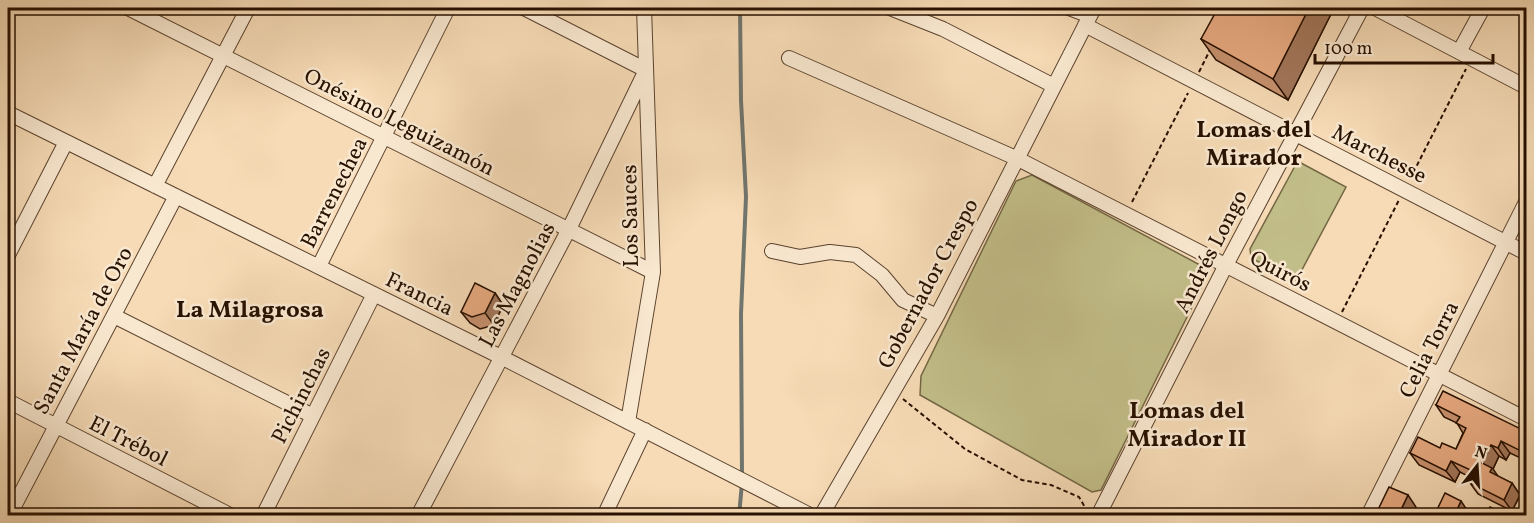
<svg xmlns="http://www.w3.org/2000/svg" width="1534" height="523" viewBox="0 0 1534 523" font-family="Vollkorn,serif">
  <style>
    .green { fill: #c2be89; stroke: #746744; stroke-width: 1.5 }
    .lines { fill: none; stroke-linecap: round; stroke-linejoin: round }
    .stream { stroke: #70756e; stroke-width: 4 }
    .street-casing { stroke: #5b432e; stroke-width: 16 }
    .path { stroke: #271000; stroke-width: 2; stroke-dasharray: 4.5 3; stroke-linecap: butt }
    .street { stroke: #f9e8d0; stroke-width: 14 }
    .wall { fill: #c7916e; stroke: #271000; stroke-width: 1.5 }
    .shaded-wall { fill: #a2765a; stroke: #271000; stroke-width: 1.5 }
    .building { fill: #e7a980; stroke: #271000; stroke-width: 1.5 }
    .labels { text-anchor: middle; stroke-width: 5; stroke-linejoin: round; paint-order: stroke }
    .street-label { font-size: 22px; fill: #271000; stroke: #f9e8d0 }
    .neighbourhood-label { font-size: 24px; font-weight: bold; fill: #271000; stroke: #f9e8d0 }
  </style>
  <rect width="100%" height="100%" fill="#f6dbb6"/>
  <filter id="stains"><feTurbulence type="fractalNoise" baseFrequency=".00333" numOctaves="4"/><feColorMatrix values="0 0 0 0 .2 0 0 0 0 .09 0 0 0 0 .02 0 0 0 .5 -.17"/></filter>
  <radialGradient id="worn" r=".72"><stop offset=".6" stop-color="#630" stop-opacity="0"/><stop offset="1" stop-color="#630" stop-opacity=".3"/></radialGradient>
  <path class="green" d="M1301,163L1346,187L1296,281L1251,258L1250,249L1295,166Z
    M1032,175L1200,265L1204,283L1101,490L1092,492L920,395L921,376L1016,181Z"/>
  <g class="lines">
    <path class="stream" d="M740,8L741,100L746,197L741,314L742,476
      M739,516L742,483"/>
    <g class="street-casing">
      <path id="street" d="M128,8L653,272
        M890,8L943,29L1054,86
        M1069,8L1090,16
        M1375,8L1526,87
        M1085,25L1526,253
        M1459,52L1483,8
        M789,58L1016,158L1526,419
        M8,113L501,357L812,516
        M155,186L248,8
        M772,251L800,257L830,252L856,255L882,275L903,300L937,316
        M8,255L66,142
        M319,266L448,8
        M114,316L313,416
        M8,401L232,516
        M628,422L653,272L644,8
        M9,516L176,196
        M263,516L374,294
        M418,516L569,229L646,70L524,8
        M604,516L645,430
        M821,516L937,316L1094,8
        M1098,516L1226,265L1362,8
        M1368,516L1526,202"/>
    </g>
    <path class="path" d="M1199,72L1210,50
      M1410,179L1466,69
      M1132,202L1188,93
      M1342,312L1399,200
      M903,399L965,449L1022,480L1051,485L1079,497L1086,509"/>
    <use href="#street" class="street"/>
  </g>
  <path class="wall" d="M1334,8L1288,100L1216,60L1201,39Z
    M495,293L503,305L494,325L480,329L470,323L461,312Z
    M1436,405L1527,432V461L1510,453L1506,460L1499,456L1493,469L1497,476L1512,483L1520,495L1512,511L1478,494L1470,483L1472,478L1460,472L1455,482L1419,465L1410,453L1440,448L1456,449L1463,433L1457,423L1444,417Z"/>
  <path class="shaded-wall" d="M1309,8H1334L1288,100L1273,79Z
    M495,293L503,305L494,325L485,313Z
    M1501,441L1510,453L1506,460L1498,448Z
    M1491,445L1499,456L1493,469L1500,479L1498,483L1482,463Z
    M1451,461L1460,472L1455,482L1446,471Z
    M1512,483L1520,495L1512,511L1504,500Z
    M1408,495L1416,507L1412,516H1398Z
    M1461,501L1471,516H1454Z"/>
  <path class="building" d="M1218,8H1309L1273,79L1201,39Z
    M475,283L495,293L485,313L472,317L461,312Z
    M1443,391L1527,432V454L1501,441L1498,448L1491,445L1482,463L1492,468L1490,472L1512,483L1504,500L1470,483L1475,472L1451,461L1446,471L1410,453L1418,437L1440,448L1442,443L1456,449L1466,428L1456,423L1460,417L1436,405Z
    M1389,487L1408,495L1398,516H1375Z
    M1445,493L1461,501L1454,516H1434Z
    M1490,507L1508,516H1485Z"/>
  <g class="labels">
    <g class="street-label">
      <text transform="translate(400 121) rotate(27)" y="8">Onésimo Leguizamón</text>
      <text transform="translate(1380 153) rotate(27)" y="8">Marchesse</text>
      <text transform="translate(333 192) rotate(-63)" y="8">Barrenechea</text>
      <text transform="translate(629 216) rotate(-91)" y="8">Los Sauces</text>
      <text transform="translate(1210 251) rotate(-63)" y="8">Andrés Longo</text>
      <text transform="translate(1281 270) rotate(27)" y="8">Quirós</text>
      <text transform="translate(927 283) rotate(-62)" y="8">Gobernador Crespo</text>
      <text transform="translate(516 284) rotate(-62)" y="8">Las Magnolias</text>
      <text transform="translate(420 293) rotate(26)" y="8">Francia</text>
      <text transform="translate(82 330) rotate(-62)" y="8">Santa María de Oro</text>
      <text transform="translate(1428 349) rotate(-63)" y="8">Celia Torra</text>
      <text transform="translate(300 395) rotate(-63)" y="8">Pichinchas</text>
      <text transform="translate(129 440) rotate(27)" y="8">El Trébol</text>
    </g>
    <g class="neighbourhood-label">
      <text x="1254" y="137">Lomas del<tspan x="1254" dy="28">Mirador</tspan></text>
      <text x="250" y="317">La Milagrosa</text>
      <text x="1187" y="418">Lomas del<tspan x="1187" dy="28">Mirador II</tspan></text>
    </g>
  </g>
  <rect width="1534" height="523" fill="none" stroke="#f6dbb6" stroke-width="30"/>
  <rect x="9" y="9" width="1516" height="505" fill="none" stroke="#271000" stroke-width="3"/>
  <rect x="15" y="15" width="1504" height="493" fill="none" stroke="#271000" stroke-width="1.5"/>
  <g transform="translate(1477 466) rotate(17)" stroke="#f9e8d0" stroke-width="4.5" paint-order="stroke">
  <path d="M0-4.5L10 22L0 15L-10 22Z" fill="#271000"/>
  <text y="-9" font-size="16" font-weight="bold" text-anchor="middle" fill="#271000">N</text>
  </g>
  <path d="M1315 54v9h178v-9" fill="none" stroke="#271000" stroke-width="3"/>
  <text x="1324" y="54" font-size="18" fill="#271000" stroke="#f9e8d0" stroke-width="4.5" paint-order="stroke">100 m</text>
  <rect width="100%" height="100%" filter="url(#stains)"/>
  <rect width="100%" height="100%" fill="url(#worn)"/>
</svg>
